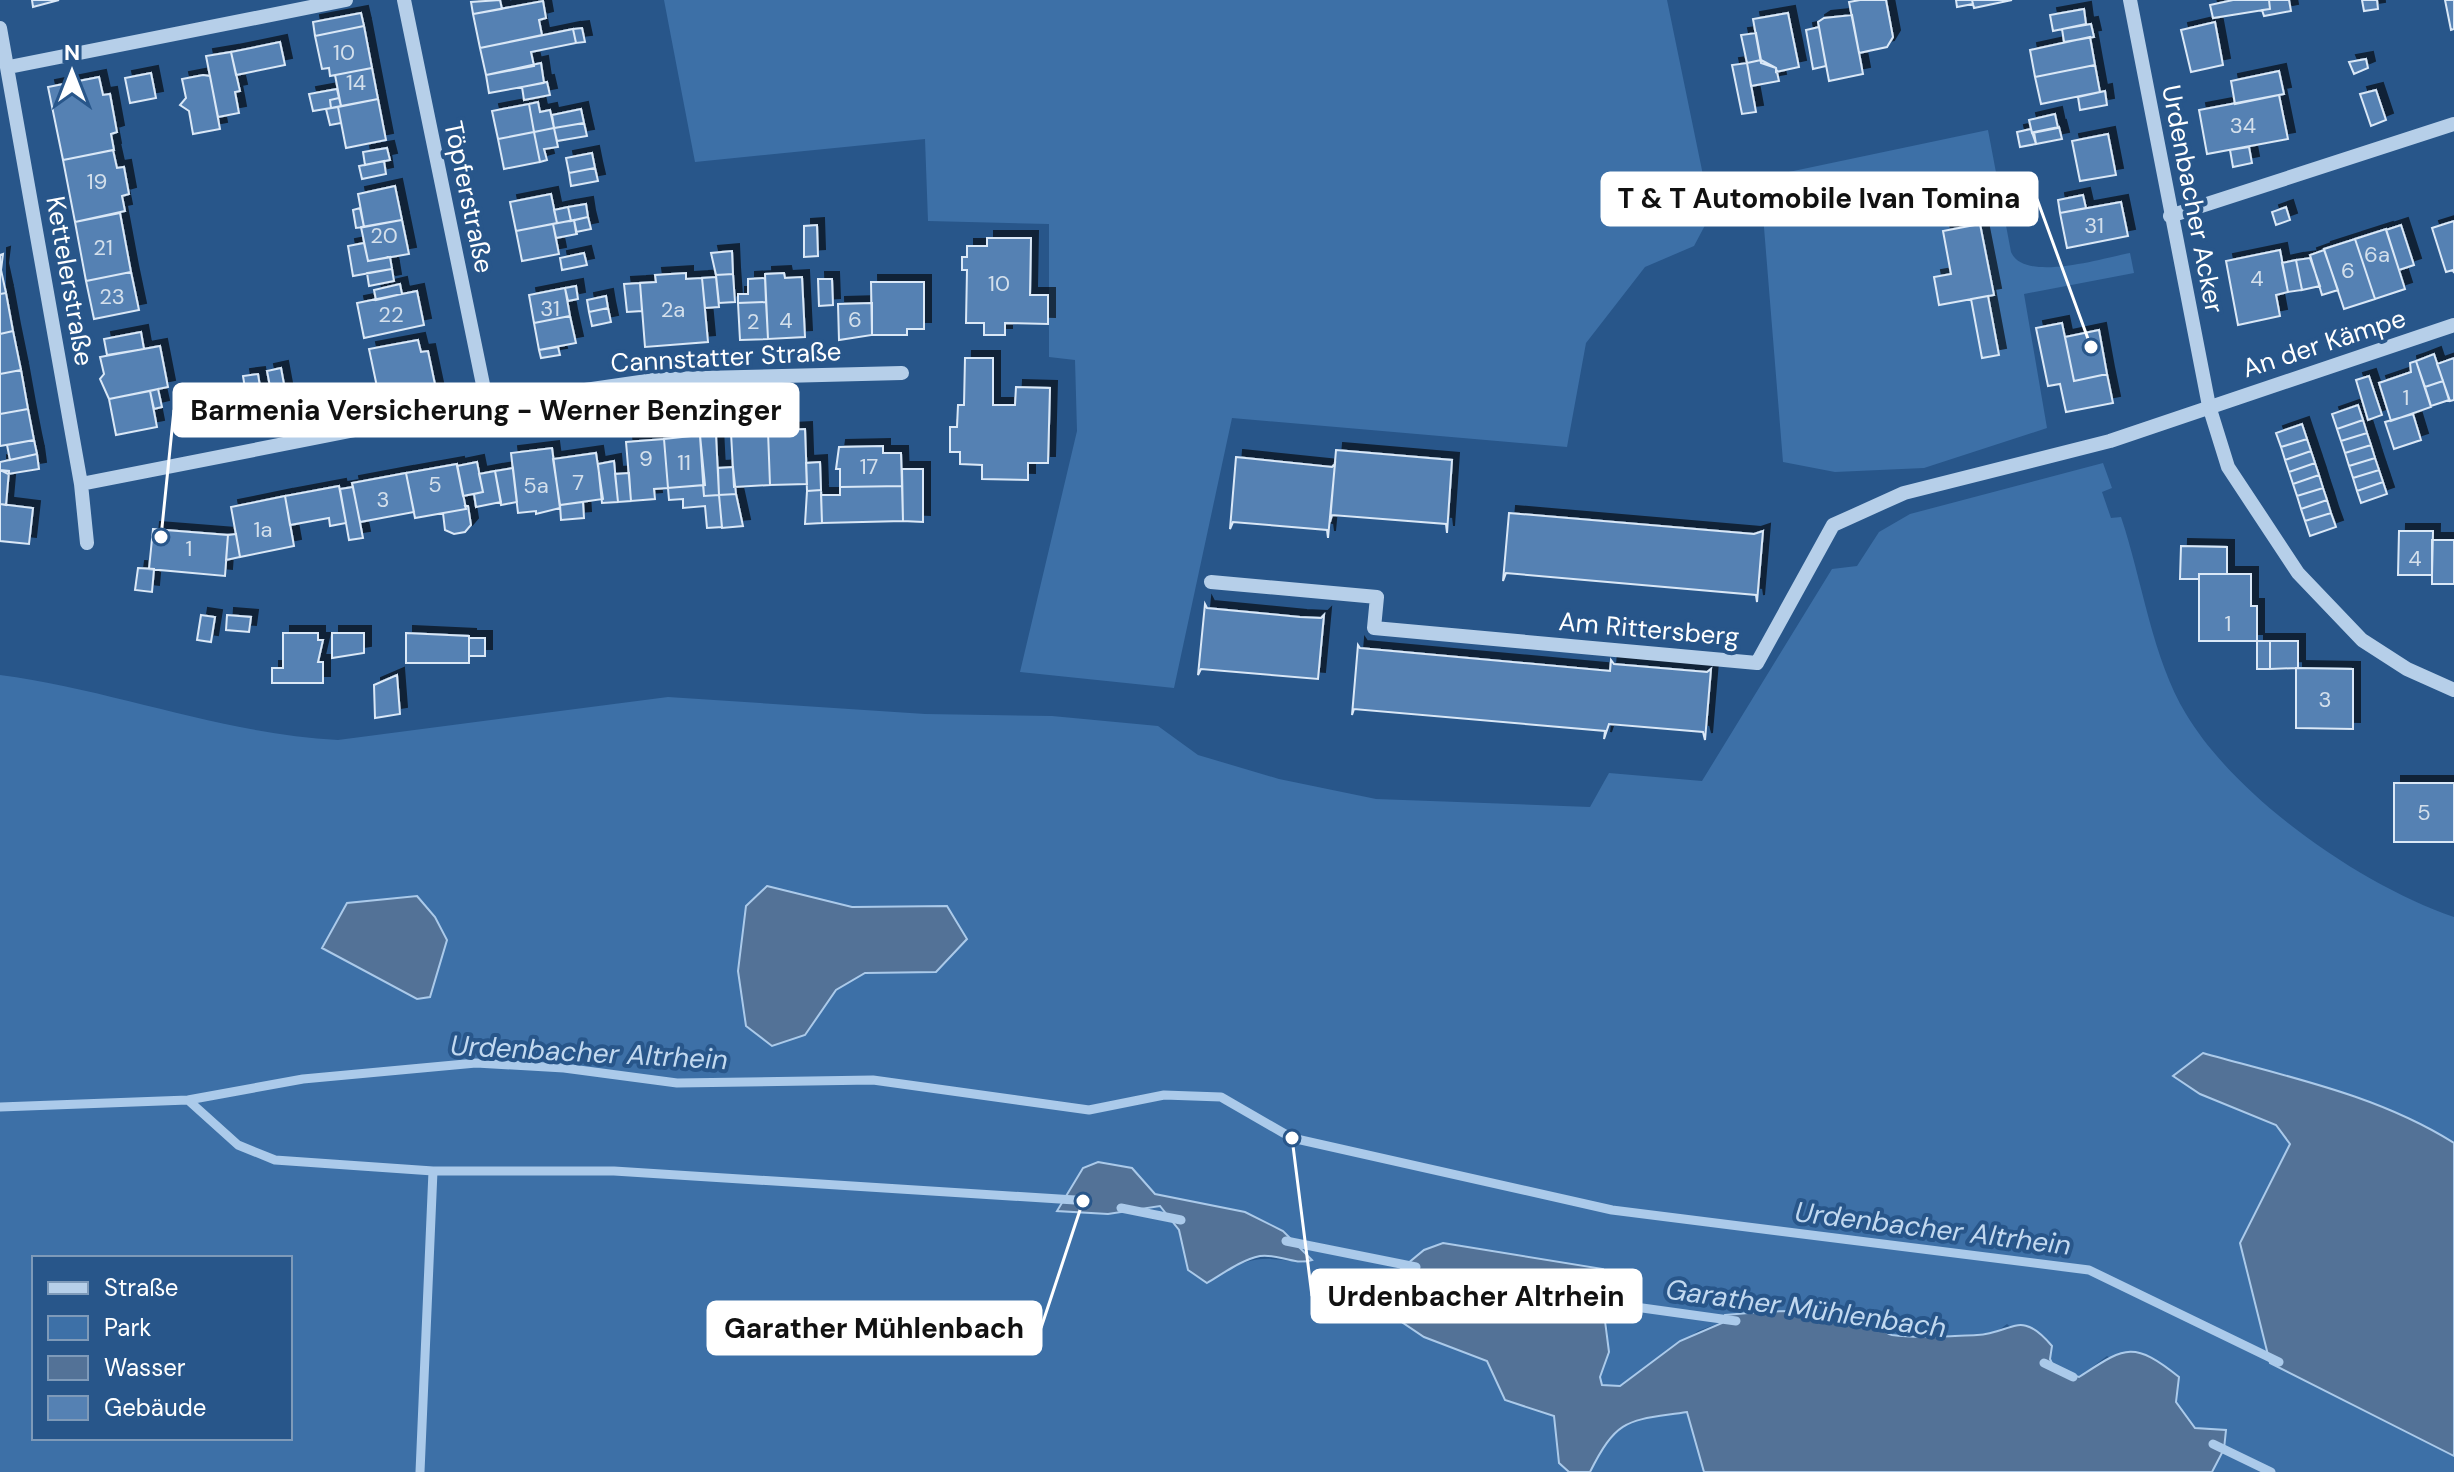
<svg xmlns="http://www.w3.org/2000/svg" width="2454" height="1472" viewBox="0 0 2454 1472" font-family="'DM Sans',sans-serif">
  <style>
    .green { fill: #3d70a7; fill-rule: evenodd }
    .water { fill: #537297; stroke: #abcaea; stroke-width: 2 }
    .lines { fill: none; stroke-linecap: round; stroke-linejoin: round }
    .stream { stroke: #abcaea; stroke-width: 9 }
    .building { fill: #5581b3; stroke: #dae8f7; stroke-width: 2; filter: url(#shadow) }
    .minor { stroke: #b6cfe9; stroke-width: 14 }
    .labels { text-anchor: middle; stroke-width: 8; stroke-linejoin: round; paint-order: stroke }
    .number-label { font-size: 22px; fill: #d4e0ec }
    .street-label { font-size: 26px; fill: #fff; stroke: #28568a }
    .water-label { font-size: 28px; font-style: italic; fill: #c2d9f0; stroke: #28568a }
    .leader { fill: none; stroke: #fff; stroke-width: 3 }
    .callout-dot { fill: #fff; stroke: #28568a; stroke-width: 3 }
    .callout { fill: #fff; stroke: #fff; stroke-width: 3 }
    .callout-label { font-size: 28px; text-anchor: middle; font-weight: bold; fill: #111 }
  </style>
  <defs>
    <filter id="shadow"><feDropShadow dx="7" dy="-7" stdDeviation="0" flood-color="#0009"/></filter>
  </defs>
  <rect width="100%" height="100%" fill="#28568a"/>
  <path class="green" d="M664,0H1667L1711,214L1694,246L1645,267L1586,343L1567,447L1232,418L1174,688L1020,672L1077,431L1075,360L1049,357V224L928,221L925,139L695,162Z
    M1988,130L2011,252C2024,283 2103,258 2130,253L2134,273L2024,294L2047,428L1924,468L1835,472L1783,462L1760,178Z
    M2103,463L2112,488L2102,492L2111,518L2121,517C2142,579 2152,658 2186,714C2237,799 2361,885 2454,917V1143C2378,1095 2289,1077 2203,1053L2173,1076L2200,1094L2276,1125L2290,1144L2240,1243L2351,1405L2454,1456V1472H2212L2224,1449L2195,1428L2176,1402L2107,1356L2079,1377L2055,1370L2050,1359L2007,1324L1995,1333L1916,1337L1887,1334L1871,1321L1846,1315L1763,1311L1726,1315L1722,1322L1698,1331L1619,1386L1602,1385L1600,1377L1609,1352L1603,1269L1443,1243L1424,1337L1487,1361L1505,1400L1554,1416L1559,1463L1569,1472H0V675C114,690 222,734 338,740L668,697L925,714L1052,716L1158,726L1198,755L1279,779L1376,799L1590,807L1609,773L1702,781L1832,569L1857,566L1879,532L1910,514ZM767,887L852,907L947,906L936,972L865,973L836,990ZM416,896L435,917L322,948L347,903ZM1083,1168H1132L1155,1194L1245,1212L1304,1263C1256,1255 1249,1257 1207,1283L1188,1270L1179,1230L1160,1206L1108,1214L1058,1210ZM34,1258H290V1438H34Z
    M1688,1412L1704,1472H1590C1618,1416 1630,1421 1688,1412Z"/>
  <path class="water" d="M767,886L852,907L947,906L967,939L936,972L865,973L836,990L805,1035L772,1046L746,1026L738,971L746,906Z
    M417,896L435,917L447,940L430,997L417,999L322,948L347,903Z
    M2203,1053C2288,1077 2378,1095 2454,1143V1456L2270,1363L2240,1243L2290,1144L2276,1125L2200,1094L2173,1076Z
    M1098,1162L1132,1168L1155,1194L1245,1212L1283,1231L1312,1260C1295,1266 1277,1253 1260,1256C1241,1260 1224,1273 1207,1283L1188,1270L1179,1230L1160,1206L1108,1214L1057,1211L1083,1168Z
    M1443,1243L1603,1269L1607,1291L1603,1305L1609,1352L1600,1377L1602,1385L1620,1386L1680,1341L1722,1323L1725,1315C1764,1311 1809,1308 1848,1315C1855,1317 1865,1318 1872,1322C1879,1326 1883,1333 1892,1335C1919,1339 1950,1336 1977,1335C2013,1333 2020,1308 2052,1346L2050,1359L2055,1370L2079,1377C2124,1348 2132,1339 2179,1377L2176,1402L2195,1428L2226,1430L2224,1449L2212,1472H1704L1687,1412C1629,1421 1618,1416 1590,1472H1569L1559,1463L1554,1416L1505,1400L1487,1361L1424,1337L1381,1308L1384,1283L1424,1250Z"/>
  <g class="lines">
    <path class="stream" d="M188,1100L238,1145L275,1160L433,1171H614L1075,1200
      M0,1107L188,1100L303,1079L476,1063L564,1068L677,1083L873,1080L1089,1110L1164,1095L1221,1097L1292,1138L1612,1210L2089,1270L2279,1362
      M1121,1208L1181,1220
      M1286,1241L1416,1267
      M1592,1301L1736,1321
      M2044,1363L2073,1377
      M2213,1444L2271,1472
      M420,1472L433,1171"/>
  </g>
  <path class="building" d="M32,0H59L33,7Z
    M500,0L502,9L473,14L471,2Z
    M1860,0H1886L1893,37L1887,47L1859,53L1849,2Z
    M1956,0H1972L1973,4L1957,7Z
    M1972,0H2012L1974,8Z
    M2233,0H2269L2270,9L2213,18L2210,5Z
    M2269,0H2289L2291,11L2264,16L2262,10L2270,9Z
    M2362,0H2377L2378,9L2364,11Z
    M2445,0H2454V29L2451,30Z
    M543,1L546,18L539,20L542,35L480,48L473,14Z
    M2084,9L2086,24L2053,31L2050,15Z
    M361,13L364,26L315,36L313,22Z
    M1788,13L1799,67L1776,72V68L1761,63L1753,19Z
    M1852,15L1863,74L1829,81L1818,22L1824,18Z
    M2215,22L2223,65L2191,72L2181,30Z
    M2091,24L2094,37L2064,42L2062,29Z
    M364,26L372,68L330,76L329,68L322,69L315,36Z
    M1819,27L1826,66L1813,69L1806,30Z
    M582,28L585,42L576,43L573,29Z
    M573,29L576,43L531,52L534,66L486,75L480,48Z
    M1756,33L1761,60L1747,63L1741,35Z
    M2090,37L2095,65L2035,77L2030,50Z
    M280,42L285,65L236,75L231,52Z
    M231,52L240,91L235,92L239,113L218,117L206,56Z
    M2366,59L2368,68L2354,74L2349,62Z
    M1761,60L1776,68L1779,81L1751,86L1747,63Z
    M541,63L544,83L489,93L486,75Z
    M1747,63L1756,112L1742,114L1732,65Z
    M2095,65L2100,92L2041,104L2035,77Z
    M372,68L378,99L341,106L335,75Z
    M2279,71L2284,94L2235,104L2231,81Z
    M151,73L156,98L130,103L125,78Z
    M203,75L210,76L220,129L193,134L189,111L180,105L186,98L182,79Z
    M99,77L103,95L110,94L117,132L111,134L114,150L63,160L48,87Z
    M547,82L550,95L524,100L522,87Z
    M337,89L339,98L330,100L331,108L313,111L309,94Z
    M2376,90L2386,120L2371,126L2360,94Z
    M2105,91L2107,105L2080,110L2078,97Z
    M2279,95L2288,139L2207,154L2199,110Z
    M339,98L341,106L331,108L330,100Z
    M378,99L386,140L346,148L338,107Z
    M538,102L540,112L550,110L554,128L534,132L529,104Z
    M529,104L534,132L498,139L492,111Z
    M338,107L341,123L330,125L326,109Z
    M581,109L584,123L554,128L552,115Z
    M2055,114L2058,128L2032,133L2029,120Z
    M584,123L587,136L557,141L554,128Z
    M2059,127L2062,139L2036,144L2034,132Z
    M554,128L558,147L544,149L547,160L540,162L534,132Z
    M2031,129L2036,144L2020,147L2017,132Z
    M534,132L540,162L504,169L498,139Z
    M2108,134L2116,175L2080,181L2072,141Z
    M2249,147L2252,163L2233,167L2230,150Z
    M387,148L390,160L365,165L363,152Z
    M113,150L117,168L124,167L129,194L122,196L125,211L75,222L63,160Z
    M592,153L595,168L569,173L566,158Z
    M384,161L386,174L362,179L359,166Z
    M595,168L598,181L571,186L569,173Z
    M395,186L402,220L364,227L358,194Z
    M551,194L557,223L516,231L510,202Z
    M2083,195L2086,208L2060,213L2058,200Z
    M2121,202L2128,236L2067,248L2060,213Z
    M586,204L588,217L571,221L568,207Z
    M568,207L571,221L557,223L554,210Z
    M2286,207L2290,220L2276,225L2272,212Z
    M360,208L364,227L356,228L353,210Z
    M120,213L131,272L86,281L75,222Z
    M588,217L591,229L576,232L574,220Z
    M402,220L409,254L368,261L361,227Z
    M574,220L577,234L556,238L553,224Z
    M2454,221V273L2453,270L2446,272L2432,228Z
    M553,224L559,254L522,261L516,231Z
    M1980,224L1994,295L1939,305L1934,277L1951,274L1943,231Z
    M817,225L818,256L804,257V226Z
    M2401,225L2414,265L2399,270L2386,230Z
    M2386,229L2405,289L2375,299L2355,239Z
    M987,238H1031L1030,295H1048V324L1005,323V335H984V323H966L967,270H962V257H967V246H987Z
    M2355,239L2375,299L2344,309L2324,249Z
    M364,243L368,261L390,257L392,269L353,276L348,246Z
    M2280,250L2288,292L2276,295L2280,316L2238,325L2226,261Z
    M2324,250L2338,290L2322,295L2310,255Z
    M732,251L733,274L716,275L711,253Z
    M584,253L587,265L562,270L560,258Z
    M3,254L1,270L6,293L0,294V255Z
    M2310,258L2320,286L2302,290L2296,260Z
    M2296,260L2302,290L2288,292L2282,263Z
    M392,269L394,281L369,286L367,273Z
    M131,272L139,310L94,319L86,281Z
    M686,273V279L702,278L708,342L645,347L640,283L656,282L655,275Z
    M784,273L785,278L802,277L805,337L768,339L765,274Z
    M733,274L735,302L719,303L716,275Z
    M716,277L719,307L705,308L702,278Z
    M765,278L766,302L738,303V294H748V279Z
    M818,279H832L833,305L819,306Z
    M871,282H924V329H907V335H872Z
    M640,283L642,311L627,312L624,284Z
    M400,284L402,294L376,300L374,290Z
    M576,286L578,299L568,301L565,288Z
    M565,288L570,316L534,323L529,295Z
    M417,291L424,325L364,338L357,303Z
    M6,293L13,331L0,334V294Z
    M606,296L608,308L589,312L587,300Z
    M1988,296L1999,355L1982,358L1971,299Z
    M766,302L768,339L740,340L738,303Z
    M872,303V335L839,340L838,304Z
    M608,308L611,322L592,326L589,312Z
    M570,316L576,343L539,350L534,323Z
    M2062,323L2074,381L2107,374L2113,403L2066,412L2060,384L2048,386L2036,328Z
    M2099,330L2107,374L2074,381L2065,337Z
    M13,331L21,370L0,374V334Z
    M141,332L144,349L107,355L104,339Z
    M418,340L421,352L428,351L436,389L380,401L369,349Z
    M160,346L168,387L109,399L100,379L104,374L100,357Z
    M558,347L560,355L541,358L539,350Z
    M2434,354L2443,381L2425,387L2416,361Z
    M965,358H993V405H1015L1016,387L1050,388L1048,463H1028V480L982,479V465L960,464V452H950V427H957L958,405H964Z
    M2454,358V400L2450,401L2437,364Z
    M2416,361L2431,407L2391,421L2379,383L2411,372L2410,363Z
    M281,368L286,395L272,397L267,371Z
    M21,370L28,409L0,414V374Z
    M258,374L261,393L246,395L243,376Z
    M2369,376L2382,415L2368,420L2356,380Z
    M2443,381L2449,400L2431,406L2425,387Z
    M158,389L162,407L154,409L150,391Z
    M150,391L157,427L116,435L109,399Z
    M2358,405L2363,420L2337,429L2332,414Z
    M28,409L34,440L0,446V414Z
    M2413,414L2421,440L2394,449L2385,422Z
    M2363,420L2367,433L2341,441L2337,429Z
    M2302,424L2307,439L2281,447L2276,433Z
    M805,429L807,484L770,485L768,431Z
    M768,431L770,485L734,487L731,433Z
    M2367,433L2371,445L2345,453L2341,441Z
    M700,435L705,485L668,488L664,439Z
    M716,435L719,495L704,496L700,436Z
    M664,439L668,488L654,489L655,499L631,501L626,442Z
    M2307,439L2311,451L2285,460L2281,447Z
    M34,440L37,454L10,460L7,445Z
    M2371,445L2375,458L2349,466L2345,453Z
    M883,446V453H901L902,486L840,487V469H836L839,447Z
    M552,448L560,508L536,514V511L518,513L511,453Z
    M1336,450L1452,460L1447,533L1446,524L1332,515L1330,522Z
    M2311,451L2315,463L2289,472L2285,460Z
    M596,453L603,499L560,505L553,459Z
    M37,454L39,469L8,474L0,470V462Z
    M1236,457L1332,467L1335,464L1328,538L1327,530L1233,522L1230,529Z
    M2375,458L2379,470L2353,478L2349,466Z
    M614,461L618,502L602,503L598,464Z
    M477,462L483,492L463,496L457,466Z
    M820,462L821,490L807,491L806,463Z
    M2315,463L2319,475L2293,484L2289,472Z
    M457,464L466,509L415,518L406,473Z
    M733,467L736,494L719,495L718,468Z
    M513,468L517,502L501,505L495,471Z
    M902,469H923V522L903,521Z
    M0,470L9,471L6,505L0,504Z
    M2379,470L2383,482L2357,491L2353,478Z
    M495,471L501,502L476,507L474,494L483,492L479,474Z
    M406,473L414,512L360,522L352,483Z
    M629,473L631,501L618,502L615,474Z
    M2319,475L2323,488L2297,496L2293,484Z
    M2383,482L2387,494L2361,503L2357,491Z
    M703,485L704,496L719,495L722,527L707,528L705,506L683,508V499L669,500L668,488Z
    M339,486L346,523L330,526L329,518L290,525L285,496Z
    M902,486L903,521L822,523L821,495H840V487Z
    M353,487L363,538L349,540L340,489Z
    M2323,488L2327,500L2301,509L2297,496Z
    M821,490L822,523L805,524L807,491Z
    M736,494L743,526L722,528L719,495Z
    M285,496L294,546L240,557L231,507Z
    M2327,500L2331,513L2305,521L2301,509Z
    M583,502L584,518L561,520L560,505Z
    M0,504L33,508L29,544L0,541Z
    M465,506H468L471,525L465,532L454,534L445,530L443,513L466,509Z
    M1509,513L1754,534L1763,531L1757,602L1756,595L1506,573L1503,581Z
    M2331,513L2336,527L2310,536L2305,521Z
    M153,529L228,535L225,576L149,569Z
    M2399,531H2433L2432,575H2398Z
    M236,534L240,557L226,560L228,535Z
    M2432,540H2454V584H2432Z
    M2181,546L2227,547V574H2199V579H2180Z
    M138,568L154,569L152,592L135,590Z
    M2199,574H2251V606H2257V641H2199Z
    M1205,604L1207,608L1300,617L1321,618L1324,615L1318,679L1201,669L1198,675Z
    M201,615L215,617L211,642L197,640Z
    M227,615L251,617L249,632L226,630Z
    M283,633H318V640H323L318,662H323V683H272V668H283Z
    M332,633H364V653L332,658Z
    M406,633L469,636V663H406Z
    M469,638H485V656H469Z
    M2257,641H2270V669H2257Z
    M2270,641H2298V668L2270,669Z
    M1358,645L1360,648L1610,671L1611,660L1614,664L1707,672L1711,669L1705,740L1703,732L1609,724L1604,739L1605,731L1354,709L1352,715Z
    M2296,668L2353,669V729L2296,728Z
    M397,675L400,714L375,718L374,685Z
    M2394,783H2454V842H2394Z"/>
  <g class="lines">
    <path class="minor" d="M404,0L487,404
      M2130,0L2209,406L2228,467L2298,573L2362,640L2407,669L2454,690
      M0,28L81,484L87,543
      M9,67L346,0
      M2170,216L2454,124
      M81,484L487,404L661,379L902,373
      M1211,582L1377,597L1374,628L1757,663L1833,525L1904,493L2110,441L2454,325"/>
  </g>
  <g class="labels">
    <g class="number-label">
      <text x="344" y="60">10</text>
      <text x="356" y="90">14</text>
      <text x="2243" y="133">34</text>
      <text x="97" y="189">19</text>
      <text x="2094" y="233">31</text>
      <text x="384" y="243">20</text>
      <text x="103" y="255">21</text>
      <text x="2377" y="262">6a</text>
      <text x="2348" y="278">6</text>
      <text x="2257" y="286">4</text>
      <text x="999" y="291">10</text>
      <text x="112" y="304">23</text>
      <text x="550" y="316">31</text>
      <text x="673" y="317">2a</text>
      <text x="391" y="322">22</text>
      <text x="855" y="327">6</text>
      <text x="786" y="328">4</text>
      <text x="753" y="329">2</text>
      <text x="2406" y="405">1</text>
      <text x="646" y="466">9</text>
      <text x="684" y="470">11</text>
      <text x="869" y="474">17</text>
      <text x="578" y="490">7</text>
      <text x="435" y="492">5</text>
      <text x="536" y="493">5a</text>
      <text x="383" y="507">3</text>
      <text x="263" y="537">1a</text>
      <text x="189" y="556">1</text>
      <text x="2415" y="566">4</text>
      <text x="2228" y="631">1</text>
      <text x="2325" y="707">3</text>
      <text x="2424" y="820">5</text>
    </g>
    <g class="street-label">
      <text transform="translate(469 197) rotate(78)" y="9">Töpferstraße</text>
      <text transform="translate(2193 199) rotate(79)" y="9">Urdenbacher Acker</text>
      <text transform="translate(70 281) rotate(80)" y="9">Kettelerstraße</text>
      <text transform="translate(2324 343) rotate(-18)" y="9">An der Kämpe</text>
      <text transform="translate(726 357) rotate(-3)" y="9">Cannstatter Straße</text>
      <text transform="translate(1649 629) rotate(5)" y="9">Am Rittersberg</text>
    </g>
    <g class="water-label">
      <text transform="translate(589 1052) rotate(3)" y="10">Urdenbacher Altrhein</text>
      <text transform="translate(1933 1228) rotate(7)" y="10">Urdenbacher Altrhein</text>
      <text transform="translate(1806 1308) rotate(8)" y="10">Garather Mühlenbach</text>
    </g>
  </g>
  <path class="leader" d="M2091 347L2037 199M161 537L174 410M1292 1138L1312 1296M1083 1201L1041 1328"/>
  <g class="callout-dot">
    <circle cx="2091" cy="347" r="8"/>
    <circle cx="161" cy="537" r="8"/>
    <circle cx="1292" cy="1138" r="8"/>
    <circle cx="1083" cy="1201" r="8"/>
  </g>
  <g class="callout">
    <rect x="1602" y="173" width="435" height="52" rx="8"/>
    <rect x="174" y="384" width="624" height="52" rx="8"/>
    <rect x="1312" y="1270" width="329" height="52" rx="8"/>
    <rect x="708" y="1302" width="333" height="52" rx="8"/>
  </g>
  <g class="callout-label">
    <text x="1819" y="208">T &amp; T Automobile Ivan Tomina</text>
    <text x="486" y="420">Barmenia Versicherung - Werner Benzinger</text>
    <text x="1476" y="1306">Urdenbacher Altrhein</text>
    <text x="874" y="1338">Garather Mühlenbach</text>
  </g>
  <rect x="32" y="1256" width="260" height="184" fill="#28568a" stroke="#7e9ab9" stroke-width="2"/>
  <rect x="48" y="1282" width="40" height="12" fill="#b6cfe9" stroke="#7e9ab9" stroke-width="2"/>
  <text x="104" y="1296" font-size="24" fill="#ffffff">Straße</text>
  <rect x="48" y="1316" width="40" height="24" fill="#3d70a7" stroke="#7e9ab9" stroke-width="2"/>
  <text x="104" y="1336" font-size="24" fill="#ffffff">Park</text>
  <rect x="48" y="1356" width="40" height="24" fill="#537297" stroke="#7e9ab9" stroke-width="2"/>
  <text x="104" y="1376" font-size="24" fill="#ffffff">Wasser</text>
  <rect x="48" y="1396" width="40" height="24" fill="#5581b3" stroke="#7e9ab9" stroke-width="2"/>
  <text x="104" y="1416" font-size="24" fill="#ffffff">Gebäude</text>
  <g transform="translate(72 72)" stroke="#28568a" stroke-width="6" paint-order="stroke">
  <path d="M0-6L14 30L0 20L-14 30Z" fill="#ffffff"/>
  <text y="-12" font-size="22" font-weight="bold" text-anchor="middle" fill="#ffffff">N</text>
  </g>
</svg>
